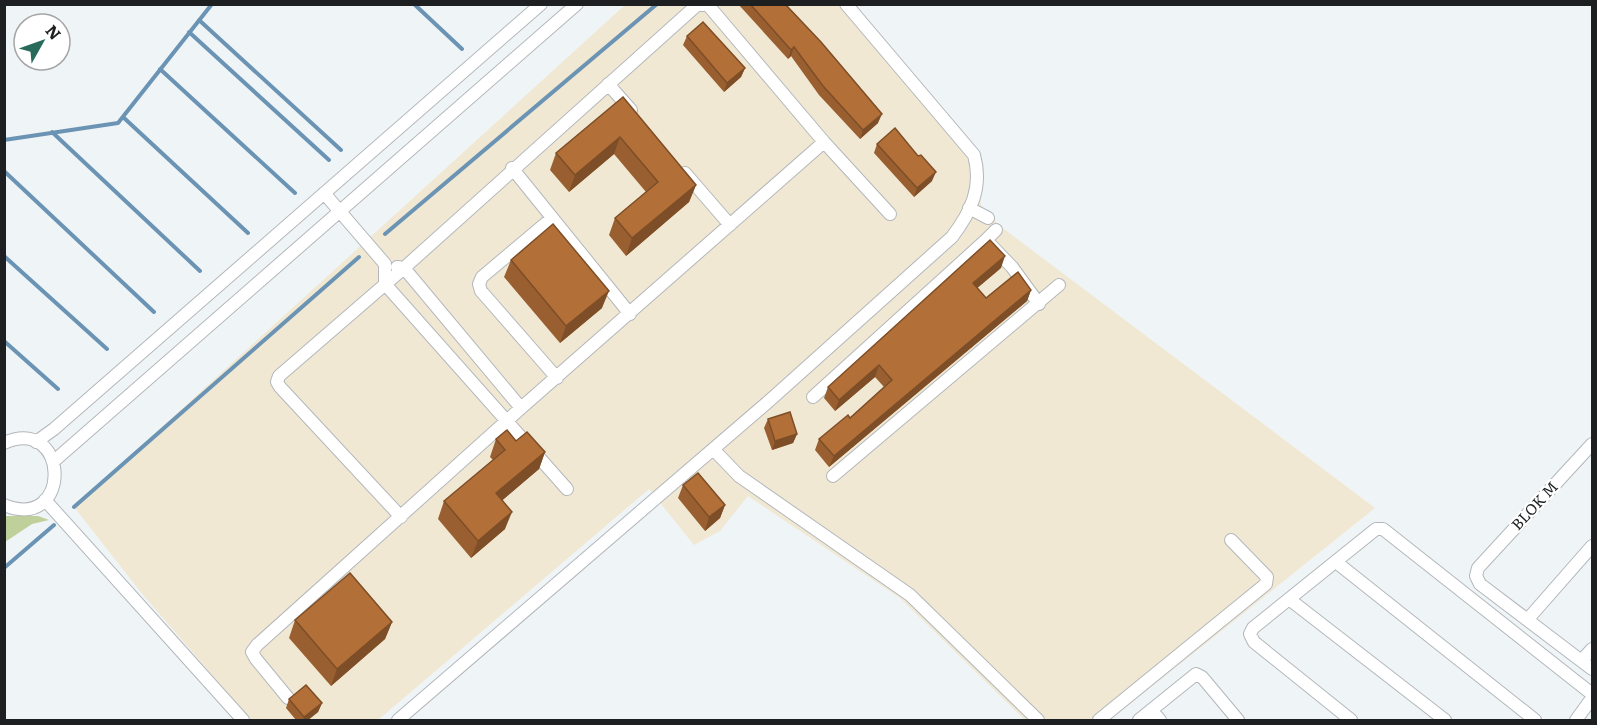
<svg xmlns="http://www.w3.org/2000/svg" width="1597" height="725" viewBox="0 0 1597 725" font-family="Literata,serif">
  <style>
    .industrial { fill: #f1e8d3 }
    .green { fill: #bfd09a }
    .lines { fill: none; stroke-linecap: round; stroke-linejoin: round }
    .stream { stroke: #6b94b4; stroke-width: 4 }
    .minor-casing { stroke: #b3b7bb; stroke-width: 14 }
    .minor { stroke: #fff; stroke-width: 12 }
    .wall { fill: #9a5f30 }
    .shaded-wall { fill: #7d4e27 }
    .building { fill: #b36f38; stroke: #7d4e27; stroke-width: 1.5 }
    .labels { text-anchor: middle; stroke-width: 4.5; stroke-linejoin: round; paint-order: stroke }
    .street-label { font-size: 15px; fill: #1d1f20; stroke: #fff }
  </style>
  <rect width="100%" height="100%" fill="#eff4f7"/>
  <path class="industrial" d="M851,4L973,143L984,171L980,192L981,205L1000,226L1375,508L1110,720H1025L900,598L748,496L720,531L694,545L649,489L378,720H251L143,595L74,507L625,5Z"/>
  <path class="green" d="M5,516H38L49,520L32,524L5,542Z"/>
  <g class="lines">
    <path class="stream" d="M414,4L462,49
      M199,20L341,150
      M189,32L329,160
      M160,69L295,193
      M123,117L248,233
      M52,132L200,271
      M4,140L118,123L212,4
      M4,171L154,312
      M385,234L657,4
      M4,256L107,349
      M4,341L58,389
      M74,507L359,257
      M4,568L54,525"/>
    <g class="minor-casing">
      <path id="minor" d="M608,84L631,110
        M512,168L630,314
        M685,173L730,225
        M324,193L385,264V284L567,489
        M969,208L988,218
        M552,218L482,277L479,284L481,291L557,378
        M996,230L986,240L1012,267L1039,304
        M397,267L404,268L521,408
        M813,397L986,240
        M36,442L54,429L541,4
        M4,443C70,414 73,533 4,505
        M1592,444L1478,568L1476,576L1480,584L1592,669
        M713,449L739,476L910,595L1038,720
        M54,461L577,4
        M833,476L1059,285
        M45,500L243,720
        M401,517L280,387L277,382L279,376L404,268L697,5H708L824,142L890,214
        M1336,562L1535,720
        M1289,599L1445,720
        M1528,619L1592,546
        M1582,660L1592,649
        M288,698L256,659L252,652L257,645L521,408L824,142
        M1151,710L1160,720
        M398,720L769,401L952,237C971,212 983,187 974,155L846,4
        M1099,720L1266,584L1267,577L1231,540
        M1139,720L1196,674L1202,677L1238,720
        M1351,720L1254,642L1250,634L1253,628L1376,529H1383L1592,694
        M1576,720L1592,698"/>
    </g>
    <use href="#minor" class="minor"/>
  </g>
  <path class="wall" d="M738,4H785L878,123L860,139L819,95L791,56L788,59Z
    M687,36L745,68L741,77L724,92L683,45Z
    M623,97L696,185L689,202L626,256L609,235L615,218L646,192L614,154L569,192L550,170L556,153Z
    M877,144L918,156L932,181L914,197L874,153Z
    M511,260L602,308L560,343L504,277Z
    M1001,268L977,288L986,298L1031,290L1027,301L829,467L815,450L819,439L850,418L884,387L875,377L835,411L824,398L828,387Z
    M768,419L797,434L793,443L772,450L764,428Z
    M496,439L516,441L545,452L539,469L502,500L505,529L471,558L438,519L444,501L493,460L490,457Z
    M683,485L725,505L720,518L705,531L678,498Z
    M295,620L392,622L385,639L331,686L289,638Z
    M289,699L322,703L318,712L308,720H296L286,708Z"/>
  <path class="shaded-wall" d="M794,47L791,56L788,59L791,50Z
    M745,68L741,77L724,92L727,83Z
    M882,114L878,123L860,139L863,130Z
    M620,137L614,154L569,192L575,175Z
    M936,172L932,181L914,197L917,188Z
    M696,185L689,202L626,256L632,238Z
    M1005,256L1001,268L969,295L973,283Z
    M1031,290L1027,301L829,467L834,456Z
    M609,291L602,308L560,343L566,326Z
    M879,365L875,377L835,411L839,400Z
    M797,434L793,443L772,450L775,441Z
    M545,452L539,469L490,511L496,493Z
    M725,505L720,518L705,531L709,517Z
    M512,512L505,529L471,558L478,541Z
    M392,622L385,639L331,686L337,669Z
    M322,703L318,712L308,720H303L304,717Z"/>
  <path class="building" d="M750,4H785L821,42L882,114L863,130L823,86L794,47L791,50Z
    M703,22L745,68L727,83L687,36Z
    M623,97L696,185L632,238L615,218L658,182L620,137L575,175L556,153Z
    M895,128L918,156L921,155L936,172L917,188L877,144Z
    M553,224L609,291L566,326L511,260Z
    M990,240L1005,256L973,283L986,298L1018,272L1031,290L834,456L819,439L848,415L850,418L892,380L879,365L839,400L828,387Z
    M790,412L797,434L775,441L768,419Z
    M507,430L516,441L527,432L545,452L496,493L512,512L478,541L444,501L505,450L496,439Z
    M698,473L725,505L709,517L683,485Z
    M350,573L392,622L337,669L295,620Z
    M306,685L322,703L304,717L289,699Z"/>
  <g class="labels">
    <g class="street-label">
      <text transform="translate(1535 506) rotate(-47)" y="5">BLOK M</text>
    </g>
  </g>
  <rect width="1597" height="725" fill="none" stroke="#1d1f20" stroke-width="12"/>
  <g transform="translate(42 42) rotate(50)"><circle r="28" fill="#ffffff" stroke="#a5a5a6" stroke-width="1.5"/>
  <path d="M0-4.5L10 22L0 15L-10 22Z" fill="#296b5b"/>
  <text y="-9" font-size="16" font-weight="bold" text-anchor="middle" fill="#1d1f20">N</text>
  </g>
</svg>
